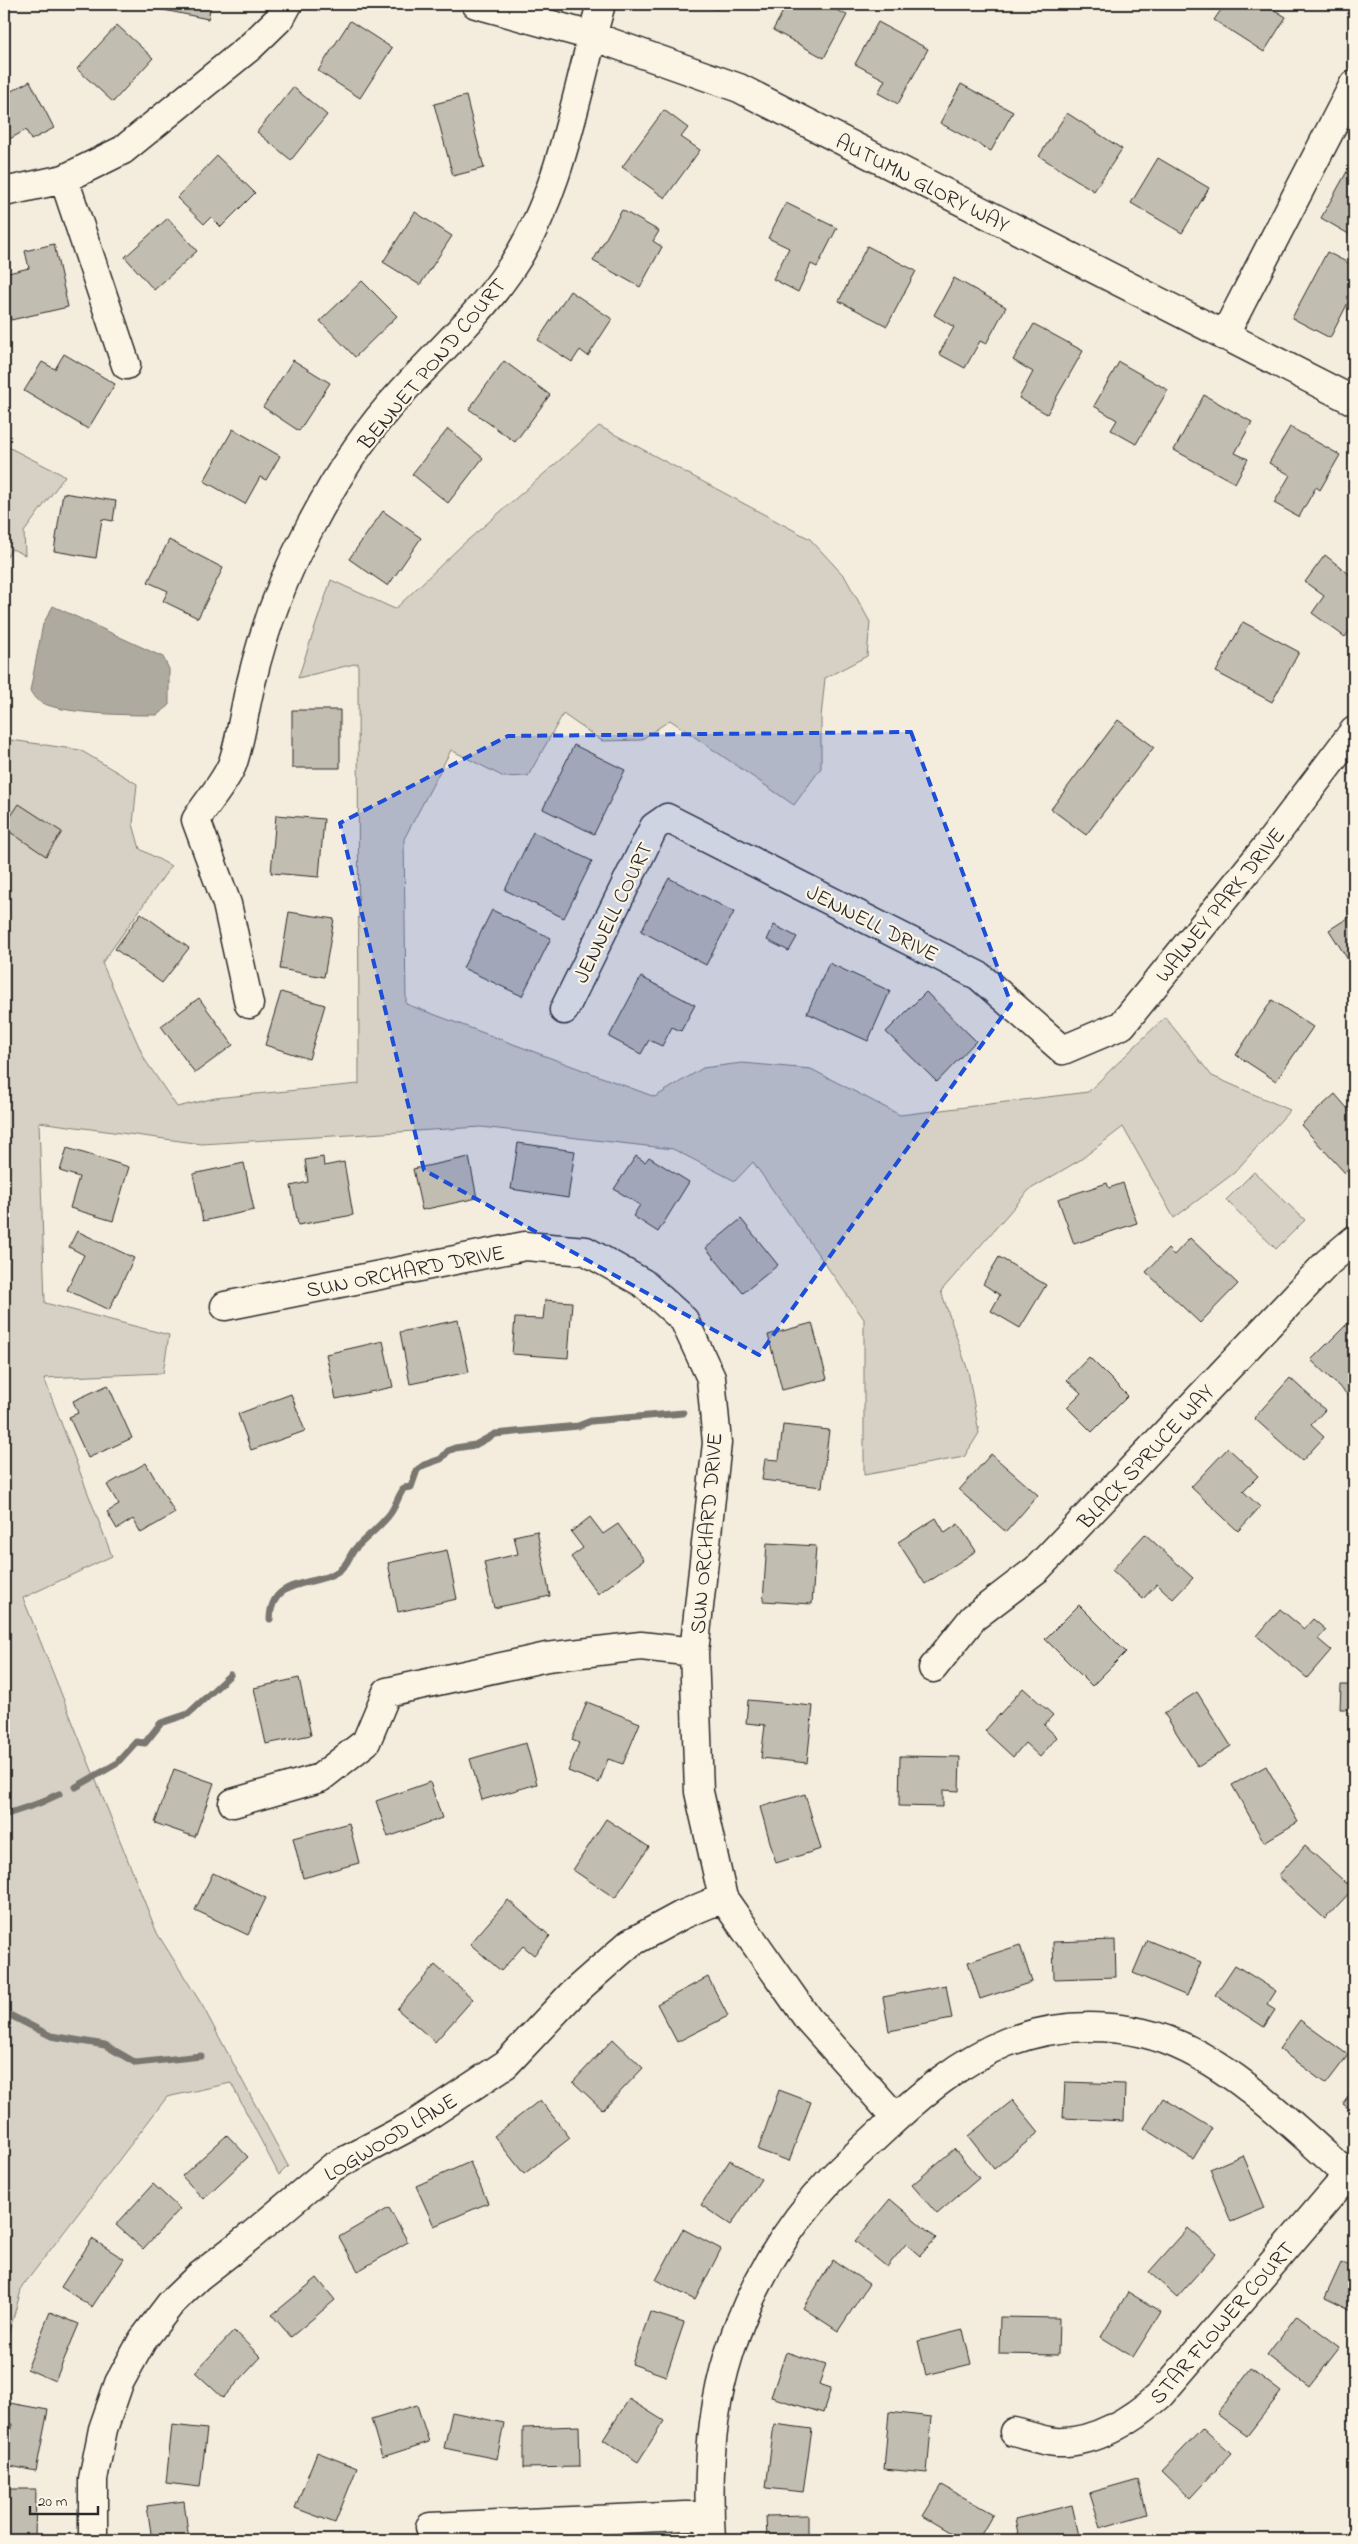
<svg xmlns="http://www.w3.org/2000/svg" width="1358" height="2544" viewBox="0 0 1358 2544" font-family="'Indie Flower',sans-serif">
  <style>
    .green { fill: #d6d1c4; stroke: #807e78 }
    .water { fill: #afaaa0; stroke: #7a7771 }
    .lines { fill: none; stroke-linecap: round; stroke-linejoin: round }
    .stream { stroke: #7a7771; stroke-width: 7 }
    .building { fill: #c2bdb1; stroke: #2b2b2b }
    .minor-casing { stroke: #2b2b2b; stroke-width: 31 }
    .minor { stroke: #fcf5e5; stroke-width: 28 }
    .marked { fill: #1d4ed8; fill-opacity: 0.2; stroke: #1d4ed8; stroke-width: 4; stroke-dasharray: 10 6; stroke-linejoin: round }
    .labels { text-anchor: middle; stroke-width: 4.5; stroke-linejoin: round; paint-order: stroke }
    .street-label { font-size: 22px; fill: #2b2b2b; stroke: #fcf5e5 }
  </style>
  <rect width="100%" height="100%" fill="#f4edde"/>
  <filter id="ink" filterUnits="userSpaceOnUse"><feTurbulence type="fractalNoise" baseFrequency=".02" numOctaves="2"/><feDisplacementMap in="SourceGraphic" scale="10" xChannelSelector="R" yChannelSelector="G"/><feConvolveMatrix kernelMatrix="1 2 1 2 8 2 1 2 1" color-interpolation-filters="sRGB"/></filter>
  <g filter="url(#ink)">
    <path class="green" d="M599,426L810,539L845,577L870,622L867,656L825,678L821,717V768L794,805L670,720L641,740L602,741L563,714L528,776L504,777L451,750L404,839L406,1004L655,1097L703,1068L742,1063L811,1069L900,1115L1088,1092L1165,1017L1212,1076L1290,1110L1234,1173L1174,1218L1123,1127L1080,1160L1029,1190L941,1291L968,1371L979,1433L964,1457L864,1475V1319L753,1162L735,1181L673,1149L481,1127L202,1144L39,1122L45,1303L169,1335L163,1373L44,1378L112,1556L23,1598L157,1933L202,2005L288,2166L279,2175L231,2083L167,2097L22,2287L4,2350V739L80,750L137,784L133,824L140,849L171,866L102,963L145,1060L177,1107L215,1098L359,1084L358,663L298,678L331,580L395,609L461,546Z
      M4,445L65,476L24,532L25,555L12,549L4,561Z
      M1254,1172L1305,1220L1276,1249L1226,1200Z"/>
    <path class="water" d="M53,606L163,657L169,669V706L157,715C131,715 58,715 37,700C34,698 32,693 30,691L43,624Z"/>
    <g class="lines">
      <path class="stream" d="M270,1619C271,1572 323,1590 344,1566C348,1562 350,1555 354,1550C365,1538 379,1528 389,1515C395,1508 398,1496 404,1488L411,1487L417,1470L424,1465L441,1459L448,1451L455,1448L475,1445L495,1434L578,1426L591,1421L683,1413
        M76,1787L116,1764L136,1742L145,1743L161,1723L188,1714L230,1675
        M4,1815L37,1804L59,1794
        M4,2012L51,2036L105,2045L136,2063L201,2056"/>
    </g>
    <path class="building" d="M155,4H211L208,19L154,8Z
      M696,4H718L717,9Z
      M787,4H825L847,15L824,58L773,30Z
      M1225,4H1265L1286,17L1264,52L1214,20Z
      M350,21L392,48L360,98L318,71Z
      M878,22L928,49L898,104L878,93L885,80L855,64Z
      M117,25L153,58L113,102L77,69Z
      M30,81L54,128L31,140L26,130L4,142V95Z
      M961,84L1013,112L991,151L940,123Z
      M293,87L327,115L291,160L257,132Z
      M466,96L484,168L453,176L434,104Z
      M664,110L688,128L681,137L700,150L665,198L622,167Z
      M1067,113L1122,149L1094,191L1039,156Z
      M217,156L255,193L221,227L211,217L204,224L177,198Z
      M1158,158L1209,188L1182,233L1131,203Z
      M1354,159V237L1321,218Z
      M786,203L837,228L817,267L811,264L798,292L773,279L789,248L768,238Z
      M622,210L659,231L653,241L662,247L640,287L593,261Z
      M415,212L452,236L420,285L383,262Z
      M168,218L197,251L154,290L125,257Z
      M54,244L68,307L11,320L4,289V274L29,268L25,251Z
      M867,246L916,271L887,326L839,301Z
      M1327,252L1354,266V291L1330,338L1292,318Z
      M954,278L1006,307L986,344L980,341L965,368L939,354L954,327L934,315Z
      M362,281L397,316L355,357L320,321Z
      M570,291L612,319L588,356L580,350L572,362L538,340Z
      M1034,324L1083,351L1047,414L1019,398L1033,372L1013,360Z
      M64,354L115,384L88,429L24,391L42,362L55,369Z
      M293,360L330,383L299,431L263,407Z
      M504,361L550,395L515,442L469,409Z
      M1119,362L1168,390L1136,444L1111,430L1117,420L1094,406Z
      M1204,395L1252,422L1235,453L1248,459L1235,483L1174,450Z
      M1290,427L1340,455L1320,490L1316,487L1299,517L1274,503L1290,475L1269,463Z
      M233,429L280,456L266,480L260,477L245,504L204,481Z
      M448,429L483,458L448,503L412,474Z
      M63,493L116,501L113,521L102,519L96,558L54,551Z
      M383,511L421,538L388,586L349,559Z
      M169,540L223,568L198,618L163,601L168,591L148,582Z
      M1325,555L1354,578V625L1345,637L1312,613L1324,596L1305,582Z
      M1243,622L1299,652L1272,702L1216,672Z
      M292,710H340V768H292Z
      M1118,720L1154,747L1086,835L1051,809Z
      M574,745L625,770L594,834L543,809Z
      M19,804L62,832L46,856L4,828V816L9,819Z
      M276,815L324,819L319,877L271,873Z
      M533,832L592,861L564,918L505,890Z
      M669,878L734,912L706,965L641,931Z
      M492,910L551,938L522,996L463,968Z
      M289,912L334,919L324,977L280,969Z
      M141,913L189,948L162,983L115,949Z
      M1354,914V969L1329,930Z
      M774,925L797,937L789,951L767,940Z
      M829,963L890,991L868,1041L807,1013Z
      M641,977L695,1005L681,1031L672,1027L662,1046L649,1040L641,1054L609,1037Z
      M281,992L325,1005L309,1059L265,1045Z
      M926,992L976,1041L937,1082L886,1032Z
      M199,998L233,1045L195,1073L161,1026Z
      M1272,1000L1313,1027L1276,1081L1236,1055Z
      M1335,1094L1354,1116V1164L1345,1173L1301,1125Z
      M518,1143L575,1151L568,1198L511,1189Z
      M67,1148L129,1167L113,1221L70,1208L79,1177L60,1171Z
      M636,1156L645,1162L649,1157L689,1182L658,1232L633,1216L640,1205L614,1189Z
      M323,1157L324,1166L344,1162L353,1215L298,1225L291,1186L308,1182L305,1160Z
      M469,1157L477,1198L422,1210L413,1169Z
      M244,1163L254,1210L203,1221L193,1174Z
      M1107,1183L1109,1188L1123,1183L1137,1223L1074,1244L1058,1199Z
      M741,1219L778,1265L743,1293L706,1248Z
      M77,1231L134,1258L109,1310L67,1290L84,1255L69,1247Z
      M1190,1238L1238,1284L1200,1323L1146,1272L1168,1249L1174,1255Z
      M999,1257L1046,1285L1020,1328L991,1311L1000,1295L983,1284Z
      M545,1300L572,1302L568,1358L512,1354L515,1318L543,1319Z
      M458,1320L469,1372L410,1384L400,1332Z
      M1349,1322L1354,1327V1391L1349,1396L1311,1360Z
      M812,1323L827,1379L782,1390L768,1335Z
      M383,1341L393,1387L336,1399L326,1354Z
      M1089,1357L1128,1396L1092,1432L1067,1407L1081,1393L1067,1380Z
      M1290,1378L1325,1410L1311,1425L1324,1437L1302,1461L1254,1418Z
      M108,1385L132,1438L88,1458L69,1417L78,1413L73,1401Z
      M291,1394L305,1431L251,1450L238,1414Z
      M783,1425L829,1430L822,1487L762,1480L765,1459L779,1460Z
      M1228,1448L1258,1476L1243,1491L1260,1507L1238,1531L1191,1487Z
      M991,1454L1038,1495L1006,1532L959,1490Z
      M146,1463L175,1513L141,1533L133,1519L117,1529L107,1512L119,1505L107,1485Z
      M590,1517L603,1534L618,1524L644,1560L598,1594L571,1557L583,1548L571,1532Z
      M936,1518L945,1533L958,1524L976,1551L925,1584L898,1542Z
      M537,1531L550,1596L494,1608L484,1562L518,1554L514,1536Z
      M1145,1534L1193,1578L1173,1599L1157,1584L1143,1599L1112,1570Z
      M767,1543L816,1546L812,1604L763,1601Z
      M447,1550L457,1599L398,1612L388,1563Z
      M1079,1605L1126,1652L1092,1686L1045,1639Z
      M1280,1609L1304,1629L1313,1619L1326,1630L1318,1639L1331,1650L1307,1678L1257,1636Z
      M1354,1677V1709H1340L1341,1685H1354Z
      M299,1678L311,1735L266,1744L254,1688Z
      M1023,1688L1053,1715L1044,1725L1057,1737L1040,1757L1025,1743L1013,1757L985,1731Z
      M1197,1692L1231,1746L1198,1767L1164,1713Z
      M748,1700L813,1706L807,1763L761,1758L765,1725L746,1723Z
      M587,1702L640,1723L623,1764L608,1759L599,1783L568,1771L579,1743L572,1740Z
      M526,1743L537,1784L482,1800L470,1759Z
      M900,1756L960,1757L959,1791L943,1790V1807L899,1806Z
      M1266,1766L1298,1822L1264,1842L1232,1785Z
      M174,1769L214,1783L195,1837L155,1823Z
      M430,1782L442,1818L388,1837L376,1801Z
      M805,1794L821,1849L776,1863L760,1807Z
      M606,1819L649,1847L615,1898L573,1870Z
      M349,1823L359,1863L303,1878L293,1838Z
      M1305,1846L1353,1889L1325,1919L1278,1876Z
      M213,1873L266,1898L248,1935L195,1910Z
      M508,1900L550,1936L534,1955L523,1946L501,1971L470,1944Z
      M1115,1940L1116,1977L1054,1979L1053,1942Z
      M1147,1940L1201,1962L1187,1996L1133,1973Z
      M1020,1945L1032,1982L980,1999L968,1962Z
      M435,1965L473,1999L435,2042L397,2009Z
      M1235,1965L1276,1991L1267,2005L1275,2010L1264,2027L1215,1995Z
      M708,1977L728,2016L677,2042L657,2004Z
      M946,1985L952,2019L889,2031L883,1997Z
      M1300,2020L1348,2055L1326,2084L1279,2049Z
      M613,2039L643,2068L603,2110L573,2082Z
      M1065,2082L1125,2084L1124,2121L1063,2118Z
      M1354,2089V2112L1343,2104Z
      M779,2090L811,2102L789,2161L758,2150Z
      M1163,2098L1212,2128L1193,2159L1144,2128Z
      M540,2100L570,2138L524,2174L494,2136Z
      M1013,2100L1039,2132L994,2169L968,2136Z
      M227,2135L248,2157L203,2199L182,2176Z
      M954,2149L979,2178L937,2214L912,2185Z
      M1243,2155L1265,2208L1231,2222L1210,2169Z
      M730,2160L761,2179L731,2225L701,2205Z
      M470,2162L488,2203L434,2226L416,2186Z
      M153,2184L180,2209L143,2249L116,2225Z
      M890,2199L936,2238L920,2256L906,2244L887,2267L855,2241Z
      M389,2208L408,2242L358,2271L339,2237Z
      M1188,2228L1216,2253L1177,2297L1149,2272Z
      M683,2229L721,2249L695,2300L656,2280Z
      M92,2239L124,2259L92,2307L61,2287Z
      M833,2260L869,2284L838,2331L803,2308Z
      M1341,2263L1354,2269V2312L1325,2298Z
      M317,2278L335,2300L291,2337L272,2315Z
      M1128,2292L1161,2312L1133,2357L1101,2337Z
      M50,2312L79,2324L55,2381L27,2369Z
      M650,2312L684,2323L666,2376L632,2364Z
      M1297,2315L1340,2347L1309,2387L1267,2355Z
      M1000,2317L1059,2318L1058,2355L999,2354Z
      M963,2330L971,2364L926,2375L918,2341Z
      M234,2331L261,2357L223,2398L195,2372Z
      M786,2352L826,2365L819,2384L831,2388L823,2413L771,2397Z
      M1251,2369L1281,2392L1247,2436L1217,2414Z
      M629,2399L664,2421L638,2462L603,2440Z
      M4,2402L48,2410L36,2471L5,2465L12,2424L4,2422Z
      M417,2405L429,2442L382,2457L371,2419Z
      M452,2412L504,2423L497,2459L444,2448Z
      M889,2412L932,2417L927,2473L884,2469Z
      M774,2424L812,2429L803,2492L766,2488Z
      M172,2425L207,2429L200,2487L166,2483Z
      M579,2426L580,2467L523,2468V2428Z
      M1203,2428L1231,2454L1190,2498L1162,2471Z
      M317,2452L357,2468L335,2523L295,2508Z
      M1138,2479L1147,2514L1100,2528L1089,2493Z
      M942,2485L993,2514L978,2540H964L923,2516Z
      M4,2489H36L35,2540H4Z
      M184,2501L189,2540H152L147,2506Z
      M1072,2505L1080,2540H1019L1015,2519Z
      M808,2515V2540H767L766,2516Z"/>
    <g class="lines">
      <g class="minor-casing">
        <path id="minor" d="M476,4L592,36L739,88L1354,401
          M64,179L126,365
          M4,192L64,179L123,150L250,47L281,17L288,4
          M1224,336L1354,84
          M249,1004L227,904L196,820C207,802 224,784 232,765C241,741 244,709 251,683C264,629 283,577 310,527C335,479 364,432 401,393C438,352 478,316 509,271C562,195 576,91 601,4
          M564,1010L654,827L667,818L979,976L1063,1050L1122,1025L1267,846L1354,731
          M225,1306L525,1246L586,1251L643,1283L684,1320L711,1378L717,1443L694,1652L699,1792L723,1898L808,2019L896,2118
          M933,1668L973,1618L1037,1569L1328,1262L1354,1240
          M233,1803L320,1778L366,1742L387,1692L547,1657L641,1646L694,1652
          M1014,2432C1027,2435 1042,2441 1056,2442C1094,2444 1132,2420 1160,2395L1348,2175
          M430,2527L709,2515
          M93,2540V2479L103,2429L119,2383L142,2341L171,2303L198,2277L252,2235L333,2167L418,2122L506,2064L571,1995L630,1943L682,1915L723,1898
          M711,2540C707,2477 710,2414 729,2354C749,2289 785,2228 831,2179C848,2162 866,2146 883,2130C920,2095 960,2061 1007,2042C1051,2026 1098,2023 1143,2033C1223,2051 1293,2128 1354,2180"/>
      </g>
      <use href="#minor" class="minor"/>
    </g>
  </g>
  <path class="marked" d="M911,732L1011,1004L759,1355L424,1170L340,823L508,736Z"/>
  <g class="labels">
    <g class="street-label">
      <text transform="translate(923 182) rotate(27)" y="8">AUTUMN GLORY WAY</text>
      <text transform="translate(431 363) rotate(-50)" y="8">BENNET POND COURT</text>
      <text transform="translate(1219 904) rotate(-51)" y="8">WALNEY PARK DRIVE</text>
      <text transform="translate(612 912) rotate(-64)" y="8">JENNELL COURT</text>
      <text transform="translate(873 922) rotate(27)" y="8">JENNELL DRIVE</text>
      <text transform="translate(405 1270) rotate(-11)" y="8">SUN ORCHARD DRIVE</text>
      <text transform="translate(1145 1456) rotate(-47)" y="8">BLACK SPRUCE WAY</text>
      <text transform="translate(705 1533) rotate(-85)" y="8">SUN ORCHARD DRIVE</text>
      <text transform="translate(390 2136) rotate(-31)" y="8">LOGWOOD LANE</text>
      <text transform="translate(1221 2322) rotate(-49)" y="8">STAR FLOWER COURT</text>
    </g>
  </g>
  <rect width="1358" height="2544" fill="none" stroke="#fcf5e5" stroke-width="20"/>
  <rect x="10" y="10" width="1338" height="2524" fill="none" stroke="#2b2b2b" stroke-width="2" filter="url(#ink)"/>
  <path d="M30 2506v8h68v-8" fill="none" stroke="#2b2b2b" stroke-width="2.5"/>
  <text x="38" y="2506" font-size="15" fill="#2b2b2b" stroke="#fcf5e5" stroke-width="4" paint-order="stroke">20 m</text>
</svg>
